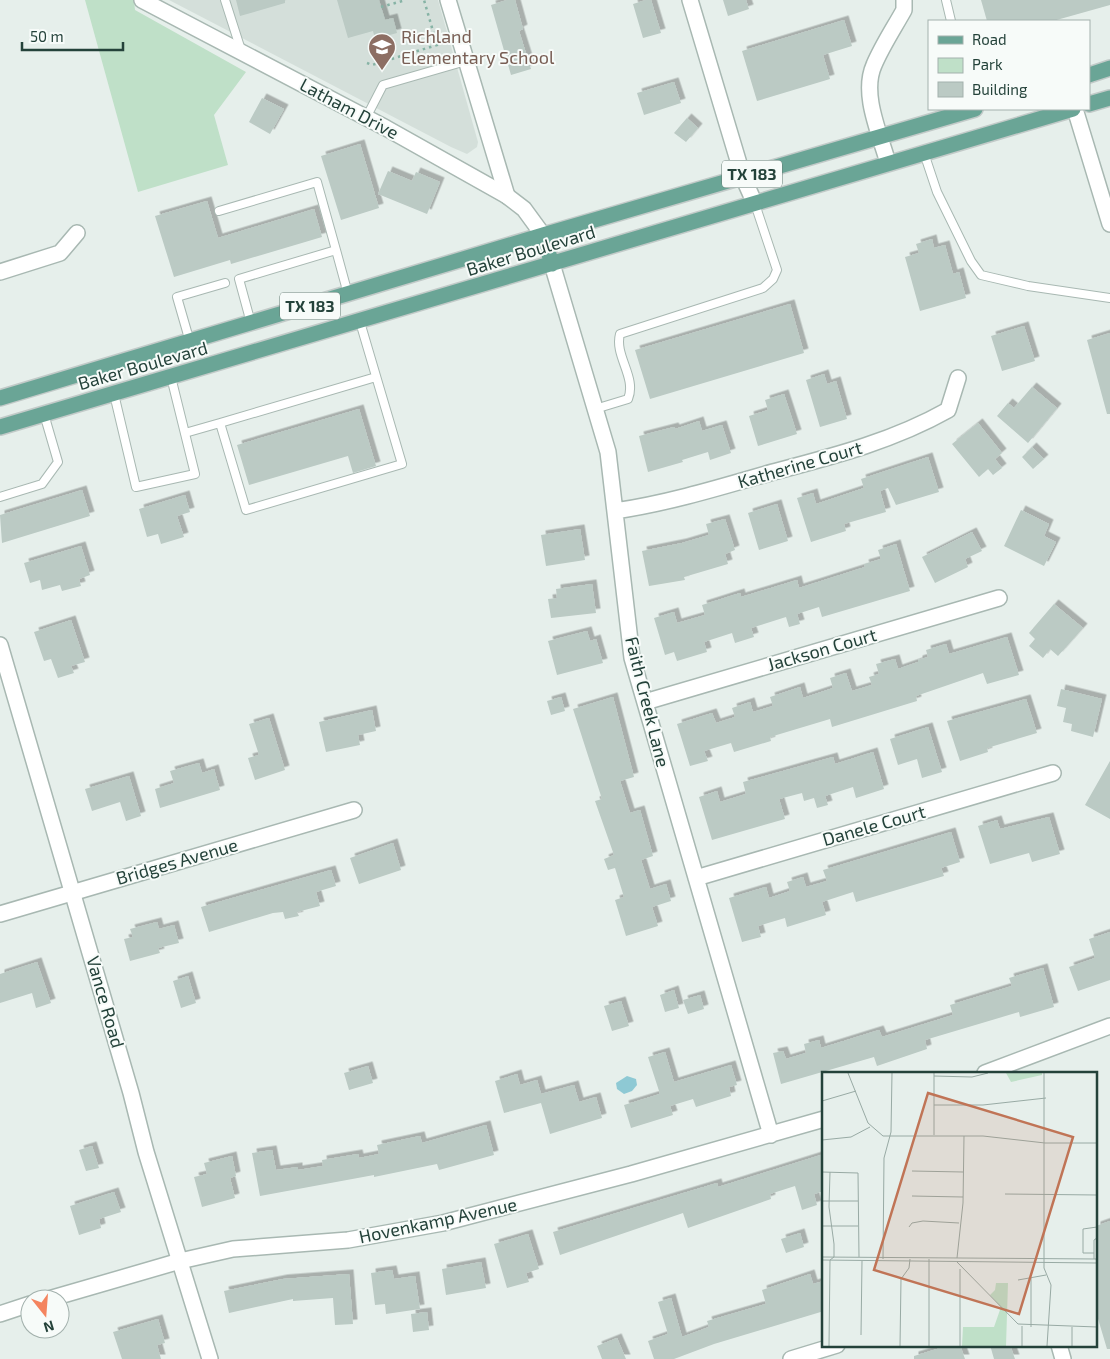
<svg xmlns="http://www.w3.org/2000/svg" width="1110" height="1359" viewBox="0 0 1110 1359" font-family="'Exo 2',sans-serif">
  <style>
    .built { fill: #d4dfda }
    .green { fill: #bfe0c8 }
    .water { fill: #8ec9d4 }
    .building { fill: #bbcac4; filter: url(#shadow) }
    .lines { fill: none; stroke-linecap: round; stroke-linejoin: round }
    .service-casing { stroke: #a8b8b2; stroke-width: 10 }
    .minor-casing { stroke: #a8b8b2; stroke-width: 18 }
    .tertiary-casing { stroke: #a8b8b2; stroke-width: 18 }
    .primary-casing { stroke: #c2cac8; stroke-width: 18 }
    .path { stroke: #86b3a5; stroke-width: 2.5; stroke-dasharray: 2.5 4; stroke-linecap: butt }
    .service { stroke: #fff; stroke-width: 8 }
    .minor { stroke: #fff; stroke-width: 15 }
    .tertiary { stroke: #fff; stroke-width: 15 }
    .primary { stroke: #6aa596; stroke-width: 15 }
    .labels { text-anchor: middle; stroke-width: 4; stroke-linejoin: round; paint-order: stroke }
    .shield { fill: #f7fbf9; stroke: #637a73; stroke-width: 1 }
    .shield-label { font-size: 16px; font-weight: bold; fill: #24423a }
    .education-label { font-size: 18px; fill: #785e54; stroke: #f7fbf9; text-anchor: start }
    .street-label { font-size: 18px; fill: #24423a; stroke: #f7fbf9 }
    .inset-road { fill: none; stroke: #98aaa4; stroke-width: 1 }
    .view { fill: #c07456; fill-opacity: 0.15; stroke: #c07456; stroke-width: 2.5 }
    .inset-edge { fill: none; stroke: #24423a; stroke-width: 2.5 }
  </style>
  <defs>
    <filter id="shadow"><feDropShadow dx="4.5" dy="-4.5" stdDeviation="0" flood-color="#0004"/></filter>
  </defs>
  <rect width="100%" height="100%" fill="#e6efeb"/>
  <path class="built" d="M169,0H438L478,142L477,147L467,154L451,147Z"/>
  <path class="green" d="M85,0H134L135,10L246,72L214,115L228,165L138,192Z"/>
  <path class="water" d="M627,1076L636,1079L637,1085L632,1091L624,1094L617,1089L616,1083Z"/>
  <path class="building" d="M236,0H285V3L240,16Z
    M337,0H379L385,20L393,18L397,33L375,39L373,31L348,38Z
    M507,0H515L523,29L519,31L531,69L511,75L491,5Z
    M646,0H651L661,33L643,38L633,4Z
    M723,0H746L749,9L728,16Z
    M981,0H1110V5L1053,21H987Z
    M844,20L852,46L823,55L830,79L757,101L742,51Z
    M674,82L681,103L644,115L637,93Z
    M262,98L284,109L270,134L249,122Z
    M687,118L698,128L686,142L674,133Z
    M360,144L379,208L341,220L321,156Z
    M388,171L412,181L416,172L440,182L427,214L378,194Z
    M207,201L218,238L314,209L322,237L231,264L230,260L174,277L155,216Z
    M932,239L934,248L945,245L953,274L959,272L966,298L920,311L905,257L919,253L916,244Z
    M790,304L804,353L650,399L635,350Z
    M1024,326L1035,361L1002,371L991,336Z
    M1110,333V414H1107L1087,340Z
    M824,374L827,384L836,381L847,419L820,427L806,380Z
    M1032,387L1057,408L1028,443L997,416L1008,403L1014,408Z
    M784,394L797,434L758,446L749,416L768,410L765,400Z
    M359,409L376,466L353,473L348,456L249,485L237,445Z
    M699,421L702,431L722,425L731,453L710,460L708,452L682,460L683,462L648,472L639,436L674,427L675,429Z
    M978,423L1002,453L995,459L1002,468L993,475L988,469L979,477L952,444Z
    M1032,447L1044,459L1033,469L1022,457Z
    M928,457L939,492L896,505L888,488L880,491L886,512L844,524L846,531L811,542L797,498L813,493L816,504L864,488L861,479Z
    M82,490L90,516L2,543L0,515Z
    M185,495L190,512L177,516L184,537L161,544L158,534L147,537L139,509Z
    M777,504L788,541L759,550L748,513Z
    M1021,510L1049,524L1044,536L1056,542L1044,566L1004,546Z
    M725,519L735,550L725,554L728,564L684,577L685,580L649,586L642,551L682,543L709,535L706,524Z
    M580,529L585,560L546,566L541,535Z
    M972,532L982,551L965,559L968,567L935,583L922,557Z
    M896,544L910,591L822,617L819,607L797,614L800,624L789,627L786,617L751,628L754,637L735,643L732,633L704,642L707,652L677,661L674,652L665,655L654,618L674,612L677,623L705,615L702,605L740,593L741,597L797,580L799,588L865,567L864,564L881,559L878,550Z
    M81,546L90,575L79,579L81,586L62,591L60,585L42,590L40,580L30,583L24,563Z
    M592,584L596,613L551,618L548,599L557,598L556,589Z
    M1054,604L1083,628L1058,656L1050,649L1043,658L1029,646L1035,639L1029,633Z
    M71,620L85,662L71,666L74,673L58,678L51,659L44,661L34,632Z
    M587,631L590,641L596,639L603,663L557,675L548,641Z
    M1007,637L1019,675L987,684L983,673L916,696L917,701L832,727L830,719L770,737L771,741L734,752L731,743L704,751L708,761L690,766L677,724L712,713L716,723L735,717L732,708L750,702L753,712L773,706L770,697L800,687L803,698L833,688L830,678L846,673L852,691L872,685L869,677L879,674L876,664L895,659L898,669L918,662V660L928,657L926,650L946,644L949,654Z
    M1061,689L1102,699L1093,737L1071,731L1072,724L1063,722L1066,708L1057,706Z
    M561,697L565,711L551,715L547,701Z
    M613,697L634,777L620,781L630,813L640,810L653,856L641,860L650,889L666,884L671,901L652,907L658,926L626,936L615,900L624,897L615,868L608,870L604,859L614,855L595,801L602,799L573,709Z
    M1026,699L1037,733L987,748L988,752L960,761L947,721Z
    M372,710L376,731L358,735L360,745L326,752L319,722Z
    M269,718L285,770L255,780L248,758L259,755L249,724Z
    M928,727L942,772L922,778L917,759L898,765L890,739Z
    M873,752L884,789L856,798L853,787L825,796L828,805L817,808L814,798L804,801L802,793L779,799L785,819L712,840L699,797L717,791L720,802L746,794L743,782L833,757L835,764Z
    M1110,761V819L1085,805Z
    M199,763L202,773L214,769L220,790L160,808L155,789L174,783L170,771Z
    M129,776L141,816L126,821L120,802L92,811L85,789Z
    M1049,817L1060,854L1032,862L1029,853L990,864L978,826L997,820L1000,829Z
    M951,832L960,862L941,868L944,876L856,902L853,892L822,902L826,915L787,927L785,918L758,926L761,937L742,942L729,898L766,887L769,898L790,891L787,882L803,877L806,887L827,881L823,870Z
    M393,843L401,870L359,884L350,858Z
    M331,870L336,886L316,892L320,906L297,912L299,916L285,919L283,912L273,913L209,932L201,907Z
    M157,922L159,929L174,925L179,943L158,948L160,953L130,961L124,939L133,937L130,929Z
    M1110,932V980L1078,991L1069,967L1095,958L1089,939Z
    M37,962L51,1003L36,1008L32,993L0,1003V974Z
    M1043,968L1054,1007L1020,1017L1019,1012L925,1040L927,1049L877,1066L874,1057L781,1084L773,1053L783,1051L786,1059L806,1053L804,1044L819,1040L821,1048L879,1030L882,1037L953,1015L950,1005L1012,986L1009,978Z
    M188,976L196,1003L181,1008L173,981Z
    M674,990L679,1008L665,1012L660,995Z
    M700,995L704,1009L688,1014L683,1000Z
    M621,1001L629,1026L612,1031L604,1006Z
    M665,1052L674,1082L731,1065L737,1085L729,1087L731,1096L696,1107L693,1099L670,1106L673,1115L631,1128L624,1105L660,1094L648,1057Z
    M368,1066L373,1083L349,1090L344,1073Z
    M517,1074L520,1085L537,1080L541,1094L574,1085L579,1102L596,1097L602,1118L550,1134L541,1103L504,1113L495,1081Z
    M486,1125L494,1155L439,1170L437,1164L374,1177V1175L260,1196L252,1153L272,1150L276,1170L298,1167V1170L323,1166L322,1160L358,1154L359,1158L379,1154L377,1145L420,1136L422,1143Z
    M92,1146L99,1168L86,1171L79,1150Z
    M824,1154V1191L814,1194L817,1205L802,1210L795,1186L770,1194L771,1199L688,1228L683,1213L560,1255L553,1232L717,1183L718,1187Z
    M232,1156L236,1176L230,1178L235,1198L202,1207L194,1177L207,1174L204,1163Z
    M114,1192L121,1212L99,1219L101,1228L79,1235L70,1206Z
    M1110,1221V1349H1107L1096,1312V1226Z
    M800,1233L804,1247L786,1253L781,1239Z
    M528,1234L539,1269L526,1273L529,1282L507,1288L494,1244Z
    M481,1262L486,1288L446,1295L442,1269Z
    M392,1270L394,1279L415,1276L420,1309L386,1314L385,1304L375,1305L371,1273Z
    M349,1274L353,1324L335,1325L333,1298L293,1301V1299L229,1313L224,1291L283,1279Z
    M810,1274L813,1284L824,1281V1311L714,1344L674,1359H654L648,1341L668,1334L658,1302L671,1298L682,1337L709,1327L707,1321L766,1304L762,1290Z
    M427,1312L429,1330L413,1332L411,1314Z
    M158,1319L165,1343L157,1345L161,1359H122L113,1332Z
    M617,1338L626,1359H602L597,1346Z
    M950,1345H960L965,1359H914V1356Z
    M990,1345H1010L1015,1359H994Z"/>
  <g class="lines">
    <g class="service-casing">
      <path id="service" d="M225,0L241,50
        M946,0L951,21
        M366,118L383,85L466,61
        M924,153L937,192L971,261L981,275L1028,286L1110,298
        M219,211L317,182L336,250
        M360,322L402,464L246,510L220,423L376,377
        M251,323L239,279L336,250L348,294
        M190,342L177,297L225,283
        M114,394L136,487L195,474L171,377
        M595,409L628,399C637,377 614,356 620,334L763,288L773,279L777,270L755,204
        M185,433L220,423
        M0,497L42,484L58,462L44,414"/>
    </g>
    <g class="minor-casing">
      <path id="minor" d="M448,0L507,196
        M690,0L743,177L755,204
        M1075,109L1110,224
        M888,163C880,134 861,94 874,65C882,46 894,28 904,10V0
        M552,264L608,452L632,658L771,1135
        M0,272L60,253L77,233
        M615,511C669,503 721,487 773,472C834,456 893,441 948,410L958,378
        M645,702L999,598
        M696,878L1053,773
        M0,914L354,810
        M985,1073L1110,1026
        M49,1299L180,1261L233,1249L348,1240L443,1223L631,1174L824,1119
        M0,1314L30,1304
        M1059,1345L1063,1359
        M791,1359L837,1345"/>
    </g>
    <g class="tertiary-casing">
      <path id="tertiary" d="M142,0L386,128L507,196L524,209L543,235
        M0,645L131,1093L146,1152L210,1359"/>
    </g>
    <g class="primary-casing">
      <path id="primary" d="M1089,75L1110,68
        M1089,104L1110,98
        M543,235L552,264
        M0,398L543,235L975,109
        M0,427L1073,109"/>
    </g>
    <path class="path" d="M381,7L406,0
      M367,63L372,65L437,45L424,0"/>
    <use href="#service" class="service"/>
    <use href="#minor" class="minor"/>
    <use href="#tertiary" class="tertiary"/>
    <use href="#primary" class="primary"/>
  </g>
  <defs>
    <g id="school-pin" transform="scale(1.4375)"><path d="M0 17L-7.5 6A9.5 9.5 0 1 1 7.5 6Z" fill="#8d6e63" stroke="#f7fbf9"/><path d="M0-5L7-2L0 1L-7-2ZM-4 1L0 2.5L4 1V4Q0 6-4 4Z" fill="#fff"/></g>
  </defs>
  <g fill-rule="evenodd">
    <use href="#school-pin" x="382" y="47"/>
  </g>
  <g class="labels">
    <g class="shield">
      <rect x="722" y="160.5" width="60" height="27" rx="4"/>
      <rect x="280" y="292.5" width="60" height="27" rx="4"/>
    </g>
    <g class="shield-label">
      <text x="752" y="180">TX 183</text>
      <text x="310" y="312">TX 183</text>
    </g>
    <g class="education-label">
      <text x="401" y="43">Richland<tspan x="401" dy="21">Elementary School</tspan></text>
    </g>
    <g class="street-label">
      <text transform="translate(349 109) rotate(28)" y="6">Latham Drive</text>
      <text transform="translate(531 251) rotate(-17)" y="6">Baker Boulevard</text>
      <text transform="translate(143 366) rotate(-16)" y="6">Baker Boulevard</text>
      <text transform="translate(800 465) rotate(-16)" y="6">Katherine Court</text>
      <text transform="translate(822 650) rotate(-16)" y="6">Jackson Court</text>
      <text transform="translate(647 702) rotate(76)" y="6">Faith Creek Lane</text>
      <text transform="translate(874 826) rotate(-16)" y="6">Danele Court</text>
      <text transform="translate(177 862) rotate(-16)" y="6">Bridges Avenue</text>
      <text transform="translate(105 1002) rotate(74)" y="6">Vance Road</text>
      <text transform="translate(438 1221) rotate(-12)" y="6">Hovenkamp Avenue</text>
    </g>
  </g>
  <g transform="translate(822 1072)">
    <rect width="275" height="275" fill="#e6efeb"/>
    <path d="M184,1H220V3L189,10ZM174,211H186L184,274H140L141,255H172L179,235L168,223L173,218Z" fill="#bfe0c8"/>
    <path class="inset-road" d="M26,1L46,51L61,64H161L223,71H275M112,1V63M222,1V196L229,213L225,274M112,4L150,5L166,1M0,29L34,19M112,33H161L224,26M0,68L29,65L48,55M90,99L141,100M0,100L36,101L37,185M183,122L275,123M90,124L141,125M0,129H36M0,154H36M87,155L90,151L101,149L137,151M272,181H261V157L275,155M0,185L275,187M135,186L141,131L142,64M61,187L62,86L69,60L70,1M107,187V274M272,187V168L275,166M0,188L275,191M135,190L196,252L275,255M209,206V255M196,208L224,203M39,263L40,189M7,274L8,188L12,185V172L7,135L8,100M78,274L79,207L87,196L88,187M138,274V197M200,274V254M250,274V255"/>
    <path class="view" d="M106,21L251,65L197,242L52,198Z"/>
    <rect width="275" height="275" class="inset-edge"/>
  </g>
  <rect x="928" y="20" width="162" height="90" fill="#f7fbf9" stroke="#a3b1ad"/>
  <rect x="938" y="36" width="25" height="8" fill="#6aa596" stroke="#a3b1ad"/>
  <text x="972" y="45" font-size="15" fill="#24423a">Road</text>
  <rect x="938" y="58" width="25" height="15" fill="#bfe0c8" stroke="#a3b1ad"/>
  <text x="972" y="70" font-size="15" fill="#24423a">Park</text>
  <rect x="938" y="82" width="25" height="15" fill="#bbcac4" stroke="#a3b1ad"/>
  <text x="972" y="95" font-size="15" fill="#24423a">Building</text>
  <g transform="translate(45 1314) rotate(163)"><circle r="24" fill="#f7fbf9" stroke="#a3b1ad"/>
  <path d="M0-4L9 19L0 12L-9 19Z" fill="#f4845f"/>
  <text y="-8" font-size="14" font-weight="bold" text-anchor="middle" fill="#24423a">N</text>
  </g>
  <path d="M22 42v8h101v-8" fill="none" stroke="#24423a" stroke-width="2.5"/>
  <text x="30" y="42" font-size="15" fill="#24423a" stroke="#f7fbf9" stroke-width="4" paint-order="stroke">50 m</text>
</svg>
